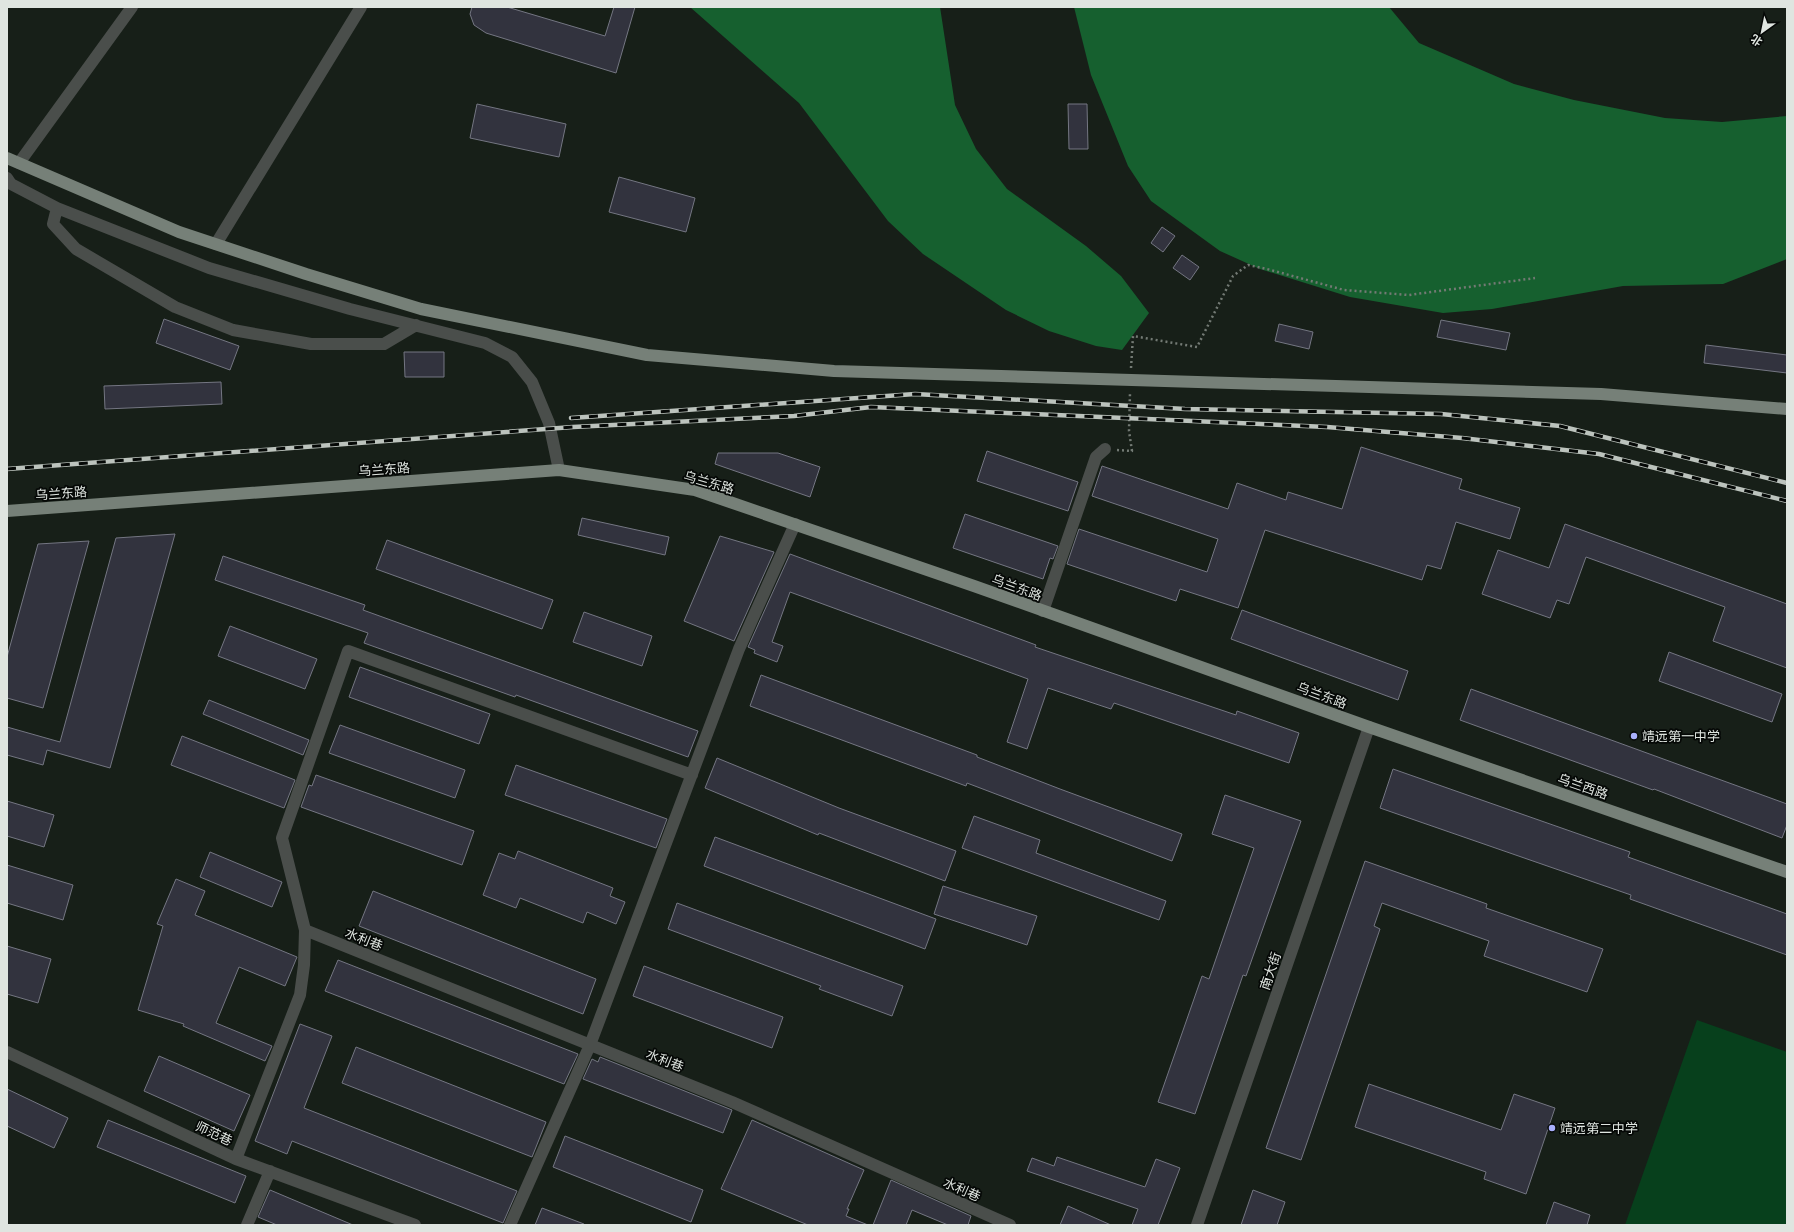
<svg xmlns="http://www.w3.org/2000/svg" width="1794" height="1232" viewBox="0 0 1794 1232" font-family="'PT Serif','Noto Sans SC',serif">
  <style>
    .green { fill: #07401c }
    .forest { fill: #16602f }
    .building { fill: #32333e; stroke: #747682 }
    .lines { fill: none; stroke-linecap: round; stroke-linejoin: round }
    .path { stroke: #737a74; stroke-width: 2.5; stroke-dasharray: 2 3; stroke-linecap: butt }
    .minor { stroke: #4a4e4b; stroke-width: 12 }
    .major { stroke: #768078; stroke-width: 12 }
    .rail-casing { stroke: #bcc3bd; stroke-width: 4.5 }
    .rail { stroke: #050806; stroke-width: 3; stroke-dasharray: 9; stroke-linecap: butt }
    .poi-dot { fill: #a9b0fc; stroke: #050806; stroke-width: 1.5 }
    .labels { text-anchor: middle; stroke-width: 3.5; stroke-linejoin: round; paint-order: stroke }
    .street-label { font-size: 13px; fill: #dfe5e0; stroke: #050806 }
    .poi-label { font-size: 13px; fill: #dfe5e0; stroke: #050806; text-anchor: start }
  </style>
  <rect width="100%" height="100%" fill="#171f18"/>
  <path class="green" d="M1697,1020L1787,1052V1225H1625Z"/>
  <path class="forest" d="M690,7H940L955,105L976,149L1007,189L1086,246L1121,276L1149,313L1122,350L1096,346L1049,331L1006,310L923,254L888,221L799,103Z
    M1074,7H1389L1419,43L1514,84L1574,100L1665,118L1722,122L1787,116V259L1723,284L1623,286L1492,309L1443,313L1350,297L1260,269L1220,251L1151,201L1128,166L1091,75Z"/>
  <path class="building" d="M472,7H507L605,36L614,7H635L616,73L486,33L474,25L470,14Z
    M477,104L566,124L559,157L470,138Z
    M1068,104H1087L1088,149H1069Z
    M619,177L695,198L686,232L609,212Z
    M1162,227L1175,236L1163,252L1151,243Z
    M1182,255L1199,267L1190,280L1173,268Z
    M164,319L239,346L230,370L156,343Z
    M1441,320L1510,333L1506,350L1437,337Z
    M1279,324L1313,332L1309,349L1275,341Z
    M1706,345L1787,355V373L1704,363Z
    M404,352H444V377H405Z
    M221,382L222,404L105,409L104,386Z
    M1361,447L1462,479L1459,489L1520,508L1510,539L1456,522L1441,569L1427,565L1422,580L1265,530L1238,608L1180,589L1176,601L1067,564L1079,529L1207,572L1218,539L1092,496L1102,466L1228,509L1237,483L1286,500L1288,492L1342,509Z
    M987,451L1078,482L1068,511L977,481Z
    M718,453H778L820,467L810,497L715,464Z
    M965,514L1058,546L1053,559L1050,558L1043,579L953,548Z
    M582,518L669,537L665,555L578,535Z
    M1565,524L1787,604V668L1713,641L1725,607L1586,557L1569,604L1557,600L1550,618L1482,594L1498,550L1549,568Z
    M175,534L110,768L47,750L43,765L7,755V727L60,742L116,538Z
    M720,536L774,552L734,641L684,621Z
    M387,540L553,600L542,629L376,569Z
    M89,541L43,708L7,698V657L38,544Z
    M790,554L1036,645L1035,647L1236,715L1237,711L1299,733L1289,763L1114,703L1111,709L1048,688L1027,749L1007,742L1028,679L790,592L772,642L783,646L777,662L754,653L755,650L748,647Z
    M223,556L365,605L363,610L698,731L688,757L516,695L515,697L364,643L368,633L215,580Z
    M1242,610L1408,671L1398,700L1231,639Z
    M584,612L652,636L642,666L573,642Z
    M230,626L317,659L305,689L218,656Z
    M1669,652L1782,694L1772,722L1659,681Z
    M360,667L490,714L479,744L349,697Z
    M761,675L977,755V757L1060,789L1182,834L1172,861L967,783L966,786L750,706Z
    M1471,689L1787,804V825L1782,838L1654,789L1653,790L1460,720Z
    M209,700L309,740L303,755L203,714Z
    M340,725L465,770L455,798L329,753Z
    M182,736L295,780L284,808L171,765Z
    M717,758L839,808L956,851L945,881L819,833L818,835L705,788Z
    M516,765L667,819L656,848L505,795Z
    M1393,769L1630,852L1628,857L1787,914V955L1630,899L1631,895L1380,808Z
    M316,775L474,831L462,865L301,807L309,785L312,786Z
    M1225,795L1301,821L1246,976L1243,975L1195,1114L1158,1102L1202,976L1209,979L1254,848L1212,834Z
    M7,801L54,815L44,847L7,836Z
    M974,816L1040,840L1036,853L1166,901L1159,920L962,848Z
    M715,837L936,919L925,949L704,866Z
    M518,851L613,888L610,896L625,902L616,924L587,912L583,923L520,898L516,908L483,895L499,853L515,859Z
    M210,852L282,882L272,907L200,877Z
    M1365,861L1487,904L1486,908L1603,949L1587,992L1484,956L1489,941L1382,903L1374,926L1380,929L1301,1160L1266,1148Z
    M7,865L73,885L63,920L7,903Z
    M176,879L205,891L195,915L297,957L285,986L239,967L216,1023L272,1046L265,1061L183,1026L184,1024L138,1010L163,926L157,924Z
    M943,886L1037,916L1027,945L934,914Z
    M373,891L596,979L583,1014L359,926Z
    M677,903L903,986L892,1016L819,989L821,986L668,929Z
    M7,946L51,959L38,1003L7,994Z
    M338,960L578,1054L564,1084L325,991Z
    M644,966L783,1017L772,1048L633,996Z
    M300,1024L332,1036L304,1108L517,1191L503,1223L292,1141L287,1154L255,1141Z
    M356,1047L546,1122L532,1157L342,1083Z
    M159,1056L250,1095L234,1131L144,1091Z
    M600,1057L732,1110L723,1133L583,1079L592,1059L598,1062Z
    M1369,1084L1501,1130L1514,1094L1555,1108L1526,1194L1484,1179L1486,1172L1355,1127Z
    M7,1089L68,1118L54,1148L7,1126Z
    M108,1120L246,1176L235,1203L97,1147Z
    M752,1120L864,1170L847,1209H849L846,1216L868,1225H808L721,1189Z
    M565,1136L703,1190L691,1222L553,1167Z
    M1057,1157L1145,1187L1156,1159L1180,1168L1158,1225H1132L1138,1209L1027,1171L1032,1158L1054,1166Z
    M891,1180L971,1216L968,1225H948L912,1210L906,1225H873Z
    M270,1190L353,1225H277L258,1217Z
    M1253,1190L1285,1202L1277,1225H1241Z
    M1554,1202L1590,1215L1587,1225H1546Z
    M1068,1206L1111,1225H1060Z
    M542,1208L584,1224V1225H535Z"/>
  <g class="lines">
    <path class="path" d="M1131,368L1133,336L1197,347L1233,276L1248,265L1267,269L1344,290L1409,295L1535,278
      M1117,450L1132,451L1129,431L1130,393"/>
    <path class="minor" d="M19,163L132,7
      M7,178L11,184L57,208L209,268L350,309L485,343L512,357L532,382L549,423L559,470
      M57,208L53,224L76,249L175,307L233,330L311,344H384L416,325
      M216,244L361,7
      M1043,611L1096,457L1105,449
      M305,930L732,1102L1010,1225
      M7,1052L236,1159L415,1225
      M236,1159L300,995L304,965L305,930L282,838L348,651L692,775
      M247,1225L270,1171
      M510,1225L590,1045L739,649L795,524
      M1197,1225L1369,727"/>
    <path class="major" d="M7,158L179,232L306,274L421,309L647,355L834,371L1601,394L1787,409
      M7,511L559,470L695,490L974,586L1369,727L1787,872"/>
    <g class="rail-casing">
      <path id="rail" d="M571,418L915,394L1185,409L1441,414L1560,426L1787,483
        M7,469L573,427L794,416L871,407L1327,427L1462,438L1599,454L1787,501"/>
    </g>
    <use href="#rail" class="rail"/>
  </g>
  <g class="poi-dot">
    <circle cx="1634" cy="736" r="4"/>
    <circle cx="1552" cy="1128" r="4"/>
  </g>
  <g class="labels">
    <g class="street-label">
      <text transform="translate(384 469) rotate(-4)" y="5">乌兰东路</text>
      <text transform="translate(709 482) rotate(16)" y="5">乌兰东路</text>
      <text transform="translate(61 493) rotate(-4)" y="5">乌兰东路</text>
      <text transform="translate(1017 587) rotate(20)" y="5">乌兰东路</text>
      <text transform="translate(1322 695) rotate(20)" y="5">乌兰东路</text>
      <text transform="translate(1583 786) rotate(19)" y="5">乌兰西路</text>
      <text transform="translate(364 939) rotate(22)" y="5">水利巷</text>
      <text transform="translate(1270 971) rotate(-71)" y="5">南大街</text>
      <text transform="translate(665 1060) rotate(22)" y="5">水利巷</text>
      <text transform="translate(214 1133) rotate(25)" y="5">师范巷</text>
      <text transform="translate(962 1189) rotate(24)" y="5">水利巷</text>
    </g>
    <g class="poi-label">
      <text x="1642" y="741">靖远第一中学</text>
      <text x="1560" y="1133">靖远第二中学</text>
    </g>
  </g>
  <rect width="1794" height="1232" fill="none" stroke="#dfe5e0" stroke-width="16"/>
  <g transform="translate(1762 32) rotate(213)" stroke="#050806" stroke-width="3" paint-order="stroke">
  <path d="M0-3L7 15L0 10L-7 15Z" fill="#dfe5e0"/>
  <text y="-6" font-size="11" font-weight="bold" text-anchor="middle" fill="#dfe5e0">北</text>
  </g>
</svg>
